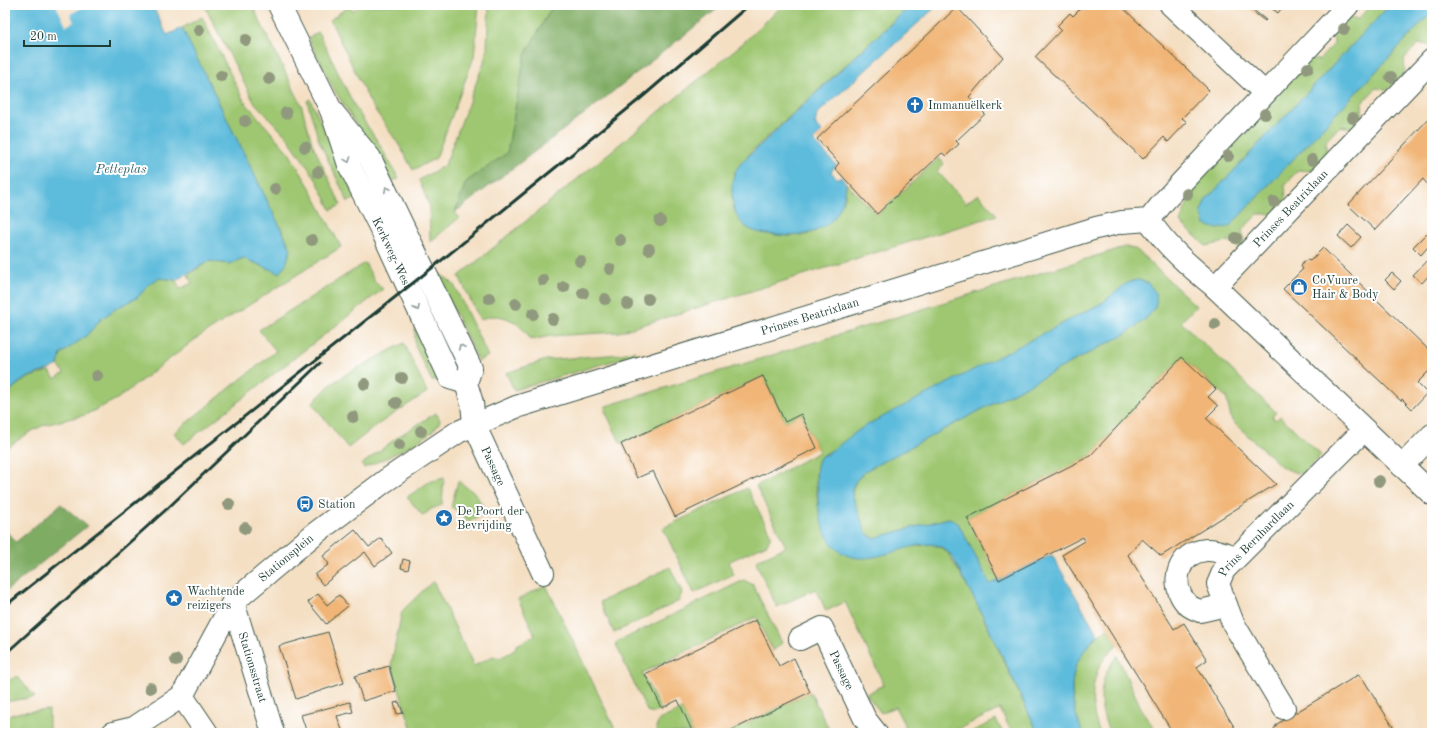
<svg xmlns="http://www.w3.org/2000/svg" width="1437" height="738" viewBox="0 0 1437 738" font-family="'Old Standard TT',serif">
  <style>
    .green { fill: #9fc772; stroke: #5f8253 }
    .forest { fill: #7fac64; stroke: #4f744c }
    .water { fill: #5dbbdb; stroke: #3e7c88 }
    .pier { fill: #f4dfc3 }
    .building { fill: #f1b677 }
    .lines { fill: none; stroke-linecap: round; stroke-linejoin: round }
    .minor-casing { stroke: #3f5549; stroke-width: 24 }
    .minor { stroke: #fff; stroke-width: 22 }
    .rail { stroke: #1f3d34; stroke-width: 3 }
    .tree { fill: #90997d }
    .oneway { stroke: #8f9e9a }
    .labels { text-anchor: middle; stroke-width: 4; stroke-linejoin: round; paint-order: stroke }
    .poi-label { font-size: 12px; fill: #1f3d34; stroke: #fff; text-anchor: start }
    .street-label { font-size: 12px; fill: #1f3d34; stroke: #fff }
    .water-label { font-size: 13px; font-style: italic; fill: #326366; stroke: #fff }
  </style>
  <rect width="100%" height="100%" fill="#fff"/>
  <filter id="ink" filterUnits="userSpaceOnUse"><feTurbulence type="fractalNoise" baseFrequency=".025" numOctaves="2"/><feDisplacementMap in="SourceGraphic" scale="8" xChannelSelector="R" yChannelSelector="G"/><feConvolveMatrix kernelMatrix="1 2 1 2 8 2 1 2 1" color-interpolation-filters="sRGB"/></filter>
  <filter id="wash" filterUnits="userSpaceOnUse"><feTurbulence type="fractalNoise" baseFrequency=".012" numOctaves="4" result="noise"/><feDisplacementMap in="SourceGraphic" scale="16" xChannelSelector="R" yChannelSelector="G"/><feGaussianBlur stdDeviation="0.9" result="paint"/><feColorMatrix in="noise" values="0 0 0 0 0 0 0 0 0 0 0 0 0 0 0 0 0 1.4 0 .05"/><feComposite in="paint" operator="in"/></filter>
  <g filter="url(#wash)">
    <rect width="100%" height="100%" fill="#f4dfc3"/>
    <path class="green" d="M204,5H252L301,104L312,143L341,205L331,210L317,181L299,154L287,137L254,102Z
      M360,5H479L474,57L436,158L413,170L399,145L371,104L330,20L349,6L353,11Z
      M489,5H553L525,55L507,153L466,182L455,212L459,218L430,242L429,205L419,180L445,165L484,62L487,48Z
      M783,5H911L751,152L734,173V209L745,226L766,234L788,236L806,235L824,226L845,198L846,183L877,215L939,158L944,164L937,171L966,203L978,194L997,215L619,332L551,336L531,340C521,323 501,309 480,320L459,276L743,43Z
      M1371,5H1390L1205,201L1229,227L1432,12V43L1430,45L1418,44L1404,59L1405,72L1388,90L1376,88L1362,103L1363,116L1352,128L1340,126L1326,141L1327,155L1312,171L1298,170L1285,185L1286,200L1272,214H1258L1242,230L1244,243L1239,249L1231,241L1206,246L1180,222L1188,201L1180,194L1307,59L1319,60L1334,44L1333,31L1346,18L1358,19Z
      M202,17L244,101L289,153L309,186L341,247L197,338L117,399L85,415L44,425L30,432L5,449V396C20,381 29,376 50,371L55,379L64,373L58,365L61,354L86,336L101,319L115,309L138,297L150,283L160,278L176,280L180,289L192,283L188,275L209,261L230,264L243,258L279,273L291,249L182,28Z
      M318,32L355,107L380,145L399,179L392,181L333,88L308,38Z
      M310,99L356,198L348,202L319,141L307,101Z
      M1125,247L1133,248L1138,251L1196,306L1181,322L1276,412L1272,417L1276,420L1280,416L1321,455L1304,473H1296L1282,467L1232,421L1226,397L1182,357L1090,456L967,518L999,580L990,585L958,523L949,518L874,538L866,533L852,495C852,484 858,478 865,471L1127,333L1152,312L1155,307L1141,280L1131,281L1102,303L821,456C811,471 818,513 824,530L915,546L933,544L947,551L974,598L1038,733H1012L1000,709L950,733H906L902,728L905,726L895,707L881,713L866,694L884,685L845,602L826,611L816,589L777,607L756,563L757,560L786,547L756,486L819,452L801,414L785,422L763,376L621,444L605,411L606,406Z
      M365,263L375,282L383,289L184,444L174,433L276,351L259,330Z
      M435,271L449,280L454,285L488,356L478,361Z
      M415,328L442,377L432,381L415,346Z
      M404,343L427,392L377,425L348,448L312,403L330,385L348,373Z
      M635,351L637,354L514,390L506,373L546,360L621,354Z
      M436,413L440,420C436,438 381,460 364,468L361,465L399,436Z
      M444,478L442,505L431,509L423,516L407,497L429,482Z
      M458,481L476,494L486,513L468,522L460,512L451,507Z
      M747,488L771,535L767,544L728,562L734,574L694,593L663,528Z
      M670,567L682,592L679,601L614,633L600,602Z
      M744,580L753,585L782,643L773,651L756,617L642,673L661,710L653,713L647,711L615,643Z
      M433,581L474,666L493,656L500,658L513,651L517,645L535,635L518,599L546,585L617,733H413L391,665L402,611Z
      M1108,629L1118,644C1090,666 1087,702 1100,733H1083C1065,693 1067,653 1108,629Z
      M1117,656L1143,712L1157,733H1110C1097,706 1097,680 1117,656Z
      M5,674L10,680L17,676L35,697L5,702Z
      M810,692L828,727L816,733H726Z
      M682,709L693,733H659L656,728L659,720Z
      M49,710V729L5,733V716L22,712Z
      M996,720L1003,733H969Z"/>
    <path class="forest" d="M553,5H722L596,105L455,212L466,182L507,153L525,55Z
      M61,504L87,526L5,592V530L16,542Z"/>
    <path class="water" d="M5,5H152L167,35L182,28L291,249L286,264L279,273L243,258L230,264L209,261L176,280L160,278L150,283L138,297L115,309L101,319L86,336L61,354L58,365C49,371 39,372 29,377C20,381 13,388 5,396Z
      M911,5H938L817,114L815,124L822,132L813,140L836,165L831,172L838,179L841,177L846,183C843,224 816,239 777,235C767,234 753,233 745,226C731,215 730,190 734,175C735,170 739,166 742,162Z
      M1390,5H1432V12L1229,227L1218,229L1205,225L1201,212L1205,201Z
      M1136,280C1143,281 1148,282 1152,288C1167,308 1140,323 1127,333L865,471L856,481L852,489V495L866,533L870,536L874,538L949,518L958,523L990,584L1052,555L1098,635C1067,663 1066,696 1083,733H1038C1014,682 991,629 964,580C959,571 954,557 947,551C921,526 864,582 833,545C821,531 818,512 818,494C817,481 814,466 821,456L827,454L863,427L1102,303L1127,283Z"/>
    <path class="pier" d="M56,5L66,6L88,5L70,14L74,22L66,26Z"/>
    <g id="blocks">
      <path class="building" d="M1084,5H1120L1209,90L1182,118L1187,122L1168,142L1164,137L1143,159L1035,57L1061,30L1057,26L1070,13L1073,16Z
        M1244,5H1247L1266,20L1265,21Z
        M1267,5H1284L1278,13Z
        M957,7L1003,57L969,97L985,114L956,141L959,144L946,156L942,153L877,214L835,168L839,163L817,139Z
        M1432,115V170L1430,171L1432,183L1429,186L1423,179L1375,230L1348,205Z
        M1348,225L1361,237L1351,248L1338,236Z
        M1432,228V242L1421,255L1413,247Z
        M1323,248L1432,353V368L1417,383L1427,393L1412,409L1402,399L1401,401L1283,289L1303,269L1301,266L1303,262L1307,260L1310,261Z
        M1432,255V272L1422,283L1413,275Z
        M1392,273L1401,281L1394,289L1385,280Z
        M1182,357L1216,389L1208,397L1218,406L1206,418L1276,484L1161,556L1142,539L1128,555L1174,629L1184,623L1207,660L1197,667L1238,733H1173L1062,555L1085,541L1083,537L999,580L967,518L1090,456Z
        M763,376L785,422L801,414L817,448L675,517L653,471L637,478L621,444Z
        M355,530L369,547L381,538L392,553L375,566L365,552L323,585L315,575L329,564L323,556Z
        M403,559L410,561L408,570L401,568Z
        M318,594L327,605L339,595L348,606L326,624L308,602Z
        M756,620L779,666L794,658L810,692L726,733H693L678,700L662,708L645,674Z
        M328,632L344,683L296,699L279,646Z
        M389,666L396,691L363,701L355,676Z
        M1358,675L1363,679L1397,733H1275L1274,729L1277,724Z
        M350,702L353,712L337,716L343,733H307L301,715Z
        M399,702L403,713L397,714L394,703Z"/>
    </g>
  </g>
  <g filter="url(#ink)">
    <use href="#blocks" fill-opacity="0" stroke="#3f5549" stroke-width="1"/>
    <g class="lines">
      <g class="minor-casing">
        <g id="minor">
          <path id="s1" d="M279,5L331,110L349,165L384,235L450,378L466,383"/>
          <path d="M1171,5L1265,93"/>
          <path id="s2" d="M331,110L370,158L471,368L466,383L472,403L474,424L543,573"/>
          <path d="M1149,220C1166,246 1190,267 1215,287L1432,494"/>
          <path id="s3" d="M1215,287L1432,60"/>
          <path d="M1402,466L1432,435"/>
          <path id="s4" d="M233,602L273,733"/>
          <path d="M1226,605L1200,611C1195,609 1189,607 1186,603C1169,584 1178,552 1206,550C1216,549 1226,554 1236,557"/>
          <path id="s5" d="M800,639L822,628L865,719L876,733"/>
          <path d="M182,696L207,733"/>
          <path id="s6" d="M1284,708L1233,623L1218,584L1224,570L1364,430"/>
          <path id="s7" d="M113,733L134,728L182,696L233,602L313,535L385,481L458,432L516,407L1096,228L1122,222L1149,220L1165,200L1348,5"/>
        </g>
      </g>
      <use href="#minor" class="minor"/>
      <path class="rail" d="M5,606L437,264L641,98L749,5
        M5,654L169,507L320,363"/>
    </g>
    <g class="tree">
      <circle cx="1344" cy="29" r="6"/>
      <circle cx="199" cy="30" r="6"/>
      <circle cx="246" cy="40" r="6"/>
      <circle cx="1308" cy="68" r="6"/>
      <circle cx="221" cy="76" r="6"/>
      <circle cx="1391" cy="77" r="6"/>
      <circle cx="269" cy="79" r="6"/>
      <circle cx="286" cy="113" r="6"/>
      <circle cx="1265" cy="114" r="6"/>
      <circle cx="1353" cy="118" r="6"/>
      <circle cx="245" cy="121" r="6"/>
      <circle cx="305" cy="147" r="6"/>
      <circle cx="1228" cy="156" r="6"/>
      <circle cx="1312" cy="160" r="6"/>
      <circle cx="318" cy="172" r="6"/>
      <circle cx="275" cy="189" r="6"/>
      <circle cx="1187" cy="194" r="6"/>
      <circle cx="1274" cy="202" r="6"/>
      <circle cx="660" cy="221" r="6"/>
      <circle cx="1236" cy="238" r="6"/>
      <circle cx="312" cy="240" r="6"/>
      <circle cx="620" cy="240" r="6"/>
      <circle cx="649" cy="249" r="6"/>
      <circle cx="580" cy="261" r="6"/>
      <circle cx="610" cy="269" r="6"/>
      <circle cx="543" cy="280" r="6"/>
      <circle cx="564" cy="287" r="6"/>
      <circle cx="583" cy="293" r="6"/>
      <circle cx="489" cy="298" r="6"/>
      <circle cx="605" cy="299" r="6"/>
      <circle cx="648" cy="299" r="6"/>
      <circle cx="516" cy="304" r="6"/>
      <circle cx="627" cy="304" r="6"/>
      <circle cx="533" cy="314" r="6"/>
      <circle cx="553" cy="319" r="6"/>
      <circle cx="1215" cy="324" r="6"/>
      <circle cx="97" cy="376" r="6"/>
      <circle cx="402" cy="378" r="6"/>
      <circle cx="365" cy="384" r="6"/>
      <circle cx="396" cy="403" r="6"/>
      <circle cx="353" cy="417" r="6"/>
      <circle cx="421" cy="431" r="6"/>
      <circle cx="399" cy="445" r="6"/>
      <circle cx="1379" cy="481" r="6"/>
      <circle cx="229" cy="504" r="6"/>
      <circle cx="245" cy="528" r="6"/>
      <circle cx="176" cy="660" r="6"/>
      <circle cx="150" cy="688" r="6"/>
    </g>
    <defs><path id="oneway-chevron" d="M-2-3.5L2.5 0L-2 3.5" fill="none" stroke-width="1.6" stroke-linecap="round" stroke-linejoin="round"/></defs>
    <g class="oneway">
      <use href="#oneway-chevron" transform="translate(348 160) rotate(70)"/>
      <use href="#oneway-chevron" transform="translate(387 189) rotate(-117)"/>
      <use href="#oneway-chevron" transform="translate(417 308) rotate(65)"/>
      <use href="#oneway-chevron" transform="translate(461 347) rotate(-115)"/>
    </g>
  </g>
  <defs>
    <g id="church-disc" transform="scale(0.9)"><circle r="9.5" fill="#1f6fb2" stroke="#fff"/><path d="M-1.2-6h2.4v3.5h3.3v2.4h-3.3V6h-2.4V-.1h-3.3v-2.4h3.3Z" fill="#fff"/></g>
    <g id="shop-disc" transform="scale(0.9)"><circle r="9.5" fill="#1f6fb2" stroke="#fff"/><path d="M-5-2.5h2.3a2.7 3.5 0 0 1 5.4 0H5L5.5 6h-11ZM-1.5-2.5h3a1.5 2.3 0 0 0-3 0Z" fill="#fff"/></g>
    <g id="bus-disc" transform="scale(0.9)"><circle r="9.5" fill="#1f6fb2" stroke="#fff"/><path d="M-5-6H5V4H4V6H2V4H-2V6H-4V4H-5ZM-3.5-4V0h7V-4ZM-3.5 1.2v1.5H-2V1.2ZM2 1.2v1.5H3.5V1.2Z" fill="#fff"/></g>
    <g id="sight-disc" transform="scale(0.9)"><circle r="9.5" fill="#1f6fb2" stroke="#fff"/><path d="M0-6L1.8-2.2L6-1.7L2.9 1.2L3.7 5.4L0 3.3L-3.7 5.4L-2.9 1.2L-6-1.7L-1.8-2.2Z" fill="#fff"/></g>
  </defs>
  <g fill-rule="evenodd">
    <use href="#church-disc" x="915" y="105"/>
    <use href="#shop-disc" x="1299" y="287"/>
    <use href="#bus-disc" x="305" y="504"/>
    <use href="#sight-disc" x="444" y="518"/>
    <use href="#sight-disc" x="174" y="598"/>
  </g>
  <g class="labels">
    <g class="poi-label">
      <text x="928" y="109">Immanuëlkerk</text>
      <text x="1312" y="284">CoVuure<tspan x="1312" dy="14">Hair &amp; Body</tspan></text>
      <text x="318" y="508">Station</text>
      <text x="457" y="515">De Poort der<tspan x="457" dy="14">Bevrijding</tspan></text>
      <text x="187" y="595">Wachtende<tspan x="187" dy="14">reizigers</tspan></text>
    </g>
    <g class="street-label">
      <text dy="4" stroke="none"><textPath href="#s3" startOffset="109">Prinses Beatrixlaan</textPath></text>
      <text dy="4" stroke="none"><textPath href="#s1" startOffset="273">Kerkweg-West</textPath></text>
      <text dy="4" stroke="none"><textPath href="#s7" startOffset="839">Prinses Beatrixlaan</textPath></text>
      <text dy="4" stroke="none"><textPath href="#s2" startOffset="399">Passage</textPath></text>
      <text dy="4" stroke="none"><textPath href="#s6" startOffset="201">Prins Bernhardlaan</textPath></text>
      <text dy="4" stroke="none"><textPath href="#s7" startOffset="255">Stationsplein</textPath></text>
      <text dy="4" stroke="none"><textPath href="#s4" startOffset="68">Stationsstraat</textPath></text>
      <text dy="4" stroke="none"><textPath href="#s5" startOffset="71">Passage</textPath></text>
    </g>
    <g class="water-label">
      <text x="121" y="173">Petteplas</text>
    </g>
  </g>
  <rect width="1437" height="738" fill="none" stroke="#fff" stroke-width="20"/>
  <path d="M24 40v6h86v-6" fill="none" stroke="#1f3d34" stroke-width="2"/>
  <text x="30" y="40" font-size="12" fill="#1f3d34" stroke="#ffffff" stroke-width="3" paint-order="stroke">20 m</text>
</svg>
